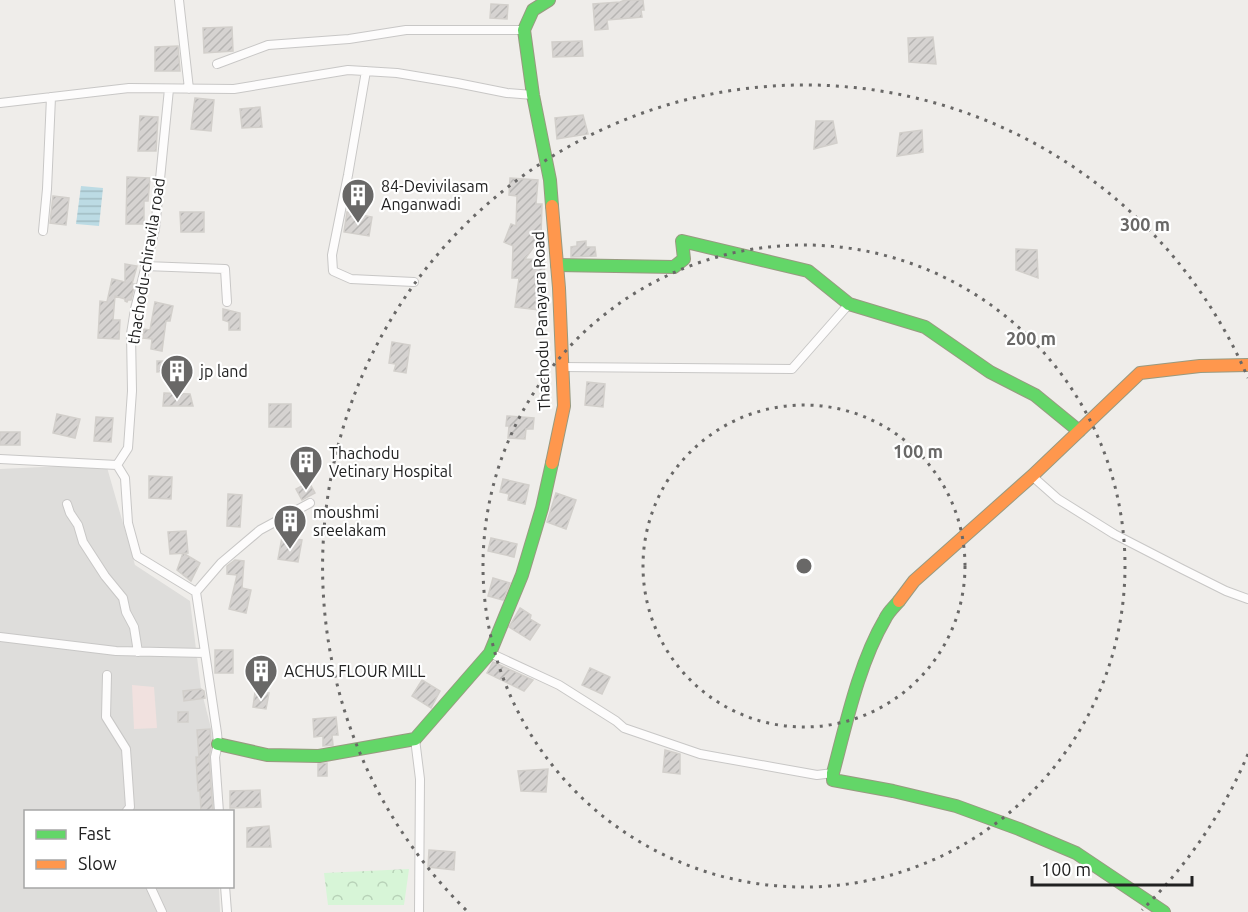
<svg xmlns="http://www.w3.org/2000/svg" width="1248" height="912" viewBox="0 0 1248 912" font-family="Ubuntu,sans-serif">
  <style>
    .residential { fill: #dedddb }
    .commercial { fill: #f1e1df }
    .park { fill: url(#park-crowns) }
    .water { fill: url(#water-rules) }
    .building { fill: url(#building-hatch); stroke: #d2cfcb; stroke-width: 1.5 }
    .lines { fill: none; stroke-linecap: round; stroke-linejoin: round }
    .street-casing { stroke: #c8c7c6; stroke-width: 10 }
    .fast-casing { stroke: #989a80; stroke-width: 14 }
    .slow-casing { stroke: #989a80; stroke-width: 14 }
    .street { stroke: #fdfcfc; stroke-width: 8 }
    .fast { stroke: #63d668; stroke-width: 12 }
    .slow { stroke: #ff974d; stroke-width: 12 }
    .ring { fill: none; stroke: #696867; stroke-width: 3; stroke-dasharray: 3 6 }
    .labels { text-anchor: middle; stroke-width: 4.5; stroke-linejoin: round; paint-order: stroke }
    .poi-label { font-size: 16px; fill: #212121; stroke: #fff; text-anchor: start }
    .street-label { font-size: 16px; fill: #212121; stroke: #fff }
    .centre { fill: #696867; stroke: #fff; stroke-width: 3 }
    .ring-label { font-size: 18px; text-anchor: middle; font-weight: bold; fill: #696867; stroke: #fff; stroke-width: 4.5; stroke-linejoin: round; paint-order: stroke }
  </style>
  <defs>
    <pattern id="park-crowns" width="20" height="18" patternUnits="userSpaceOnUse" patternTransform="scale(1.5)"><rect width="20" height="18" fill="#d7f5d7"/><path d="M2 6a3 3 0 1 1 6 0M12 15a3 3 0 1 1 6 0" fill="none" stroke="#b8d2b8"/></pattern>
    <pattern id="water-rules" width="6" height="5" patternUnits="userSpaceOnUse" patternTransform="scale(1.5)"><rect width="6" height="5" fill="#bcdbe4"/><path d="M0 2.5h6" fill="none" stroke="#a1bcc3"/></pattern>
    <pattern id="building-hatch" width="6" height="6" patternUnits="userSpaceOnUse" patternTransform="scale(1.5)"><rect width="6" height="6" fill="#d6d3d1"/><path d="M-1 1l2-2M0 6l6-6M5 7l2-2" fill="none" stroke="#b7b5b3"/></pattern>
  </defs>
  <rect width="100%" height="100%" fill="#efedea"/>
  <path class="residential" d="M106,464L135,565L190,601L201,689L214,740L217,811L26,812V886L219,887L220,912H0V469Z"/>
  <path class="commercial" d="M132,685L154,687L157,728L134,729Z"/>
  <path class="park" d="M409,869L404,905H328L324,873Z"/>
  <path class="water" d="M81,186L103,188L99,226L76,224Z"/>
  <path class="building" d="M625,0H643L644,10H641L642,17L607,20L608,29L595,30L593,4L620,2Z
    M491,4L508,5L507,19L490,18Z
    M232,27L233,51L204,53L203,28Z
    M933,37L936,64L909,62L908,38Z
    M582,41L583,56L553,57L552,42Z
    M178,46L180,71H155V47Z
    M195,98L214,100L211,131L191,129Z
    M260,107L262,127L242,128L240,109Z
    M583,115L588,134L557,139L555,118Z
    M140,116L158,117L156,151H138Z
    M816,121H833L837,143L814,149Z
    M922,130L923,152L897,156L900,133Z
    M127,177L150,178L148,201H144V224H126Z
    M510,178L538,180L536,204H542L541,237L525,259L545,260L544,279L539,310L515,307L519,278H512L513,246L504,242L511,224L516,226L517,196L509,195Z
    M53,196L69,198L66,225L50,223Z
    M180,212H204V232H181Z
    M347,212L372,217L369,236L344,232Z
    M586,241V247H595L596,256L571,257V247L577,246V242Z
    M1016,249L1037,250L1038,278L1016,270Z
    M125,264L137,266L132,284H135L131,300H128L127,302L125,301V299L115,296L113,320H120L119,339L98,338L100,301L107,302L112,279L125,282Z
    M155,302L173,306L170,321H166L162,351L151,349L152,339L143,338L144,329L150,330Z
    M223,309L240,313V330H229V322L223,320Z
    M392,342L410,345L406,373L394,371L396,364L389,363Z
    M157,361H167V371L157,372Z
    M587,382L605,384L603,407L585,405Z
    M164,393L190,394L193,406H163Z
    M269,404H291V427H269Z
    M57,414L80,419L75,438L53,433Z
    M507,416L534,418L533,429H526L525,439L508,438L509,426H506Z
    M96,417L113,418L111,442L94,441Z
    M0,432H20V445H0Z
    M149,476L172,477L171,499L149,498Z
    M503,479L529,485L525,504L508,500L509,494L500,492Z
    M309,482L315,493L302,500L296,489Z
    M556,493L576,500L566,529L547,522Z
    M228,494L242,495L240,527L227,526Z
    M186,531L188,553L170,554L168,532Z
    M282,537L302,540L298,562L278,559Z
    M491,538L517,544L514,557L488,551Z
    M183,553L200,563L191,581L177,570Z
    M235,560L244,561L242,588L251,590L246,613L229,609L237,575L227,574V566Z
    M493,578L510,583L503,600L488,596Z
    M520,608L531,615L530,619L540,625L530,640L509,627Z
    M215,650H233V673H215Z
    M493,662L533,680L524,691L487,673Z
    M590,668L610,677L602,694L582,685Z
    M422,680L440,691L431,708L412,696Z
    M201,689L204,691L205,698L184,701L183,691Z
    M255,692L269,693L266,709L253,707Z
    M178,712H188V722H178Z
    M336,717L338,735H332L333,745L323,746V736L314,737L313,719Z
    M210,729L211,747L209,757L213,812H201L200,791H198L196,757H199L197,730Z
    M665,750L680,754V774L663,772Z
    M327,763V776H318V764Z
    M548,769L546,792L521,791L518,771Z
    M260,790L261,807L230,808V791Z
    M269,826L271,847H247V828Z
    M429,850L455,852L454,870L428,867Z"/>
  <g class="lines">
    <g class="street-casing">
      <path id="street" d="M179,0L189,89
        M217,64L268,45L349,39L406,30H524
        M366,71L348,175L332,255L333,271L351,279L414,282
        M0,103L129,88L234,89L348,70L397,73L457,83L507,93L533,95
        M43,231L47,189L51,97
        M145,266L225,269L227,302
        M562,367L792,369L849,304
        M0,459L117,465L125,478L128,523L137,556L196,592L217,733L218,744L215,757L219,812
        M117,465L128,448L132,391L131,334L135,309L155,229L169,89
        M1032,476L1058,499L1114,534L1182,569L1226,591L1248,599
        M67,504L70,513L78,525L83,542L105,576L123,598L126,612L134,627L138,652
        M196,592L221,563L260,530L310,503
        M0,637L116,651L205,653
        M490,653L559,685L616,721L624,728L700,754L817,775L833,773
        M107,675L106,717L126,749L130,807L126,812
        M415,739L420,779L419,912
        M150,886L162,912
        M225,886L227,912"/>
    </g>
    <g class="fast-casing">
      <path id="fast" d="M549,0L533,10L524,30L533,95L550,180L552,206
        M557,265L674,267L684,259L682,241L808,271L849,304L925,327L990,372L1035,395L1079,431
        M899,601C894,607 888,612 885,619C859,663 846,724 833,773V780L893,791L956,806L1019,829L1076,853L1164,912
        M218,744L267,755L319,756L415,739L490,653L522,575L542,508L552,463"/>
    </g>
    <g class="slow-casing">
      <path id="slow" d="M552,463L564,406L559,288L552,206
        M899,601L914,581L1032,476L1140,373L1200,366L1248,365"/>
    </g>
    <use href="#street" class="street"/>
    <use href="#fast" class="fast"/>
    <use href="#slow" class="slow"/>
  </g>
  <g class="ring">
    <circle cx="804" cy="566" r="161"/>
    <circle cx="804" cy="566" r="321"/>
    <path d="M1248 754A482 482 0 0 1 1142 910M466 910A482 482 0 1 1 1248 378"/>
  </g>
  <defs>
    <g id="building-pin" transform="scale(1.725)"><path d="M0 17L-7.5 6A9.5 9.5 0 1 1 7.5 6Z" fill="#696867" stroke="#fff"/><path d="M-4-6H4V6H1V3H-1V6H-4ZM-2.5-4.3h1.7v1.8h-1.7ZM.8-4.3h1.7v1.8H.8ZM-2.5-1h1.7V.8h-1.7ZM.8-1h1.7V.8H.8Z" fill="#fff"/></g>
  </defs>
  <g fill-rule="evenodd">
    <use href="#building-pin" x="358" y="195"/>
    <use href="#building-pin" x="177" y="371"/>
    <use href="#building-pin" x="306" y="462"/>
    <use href="#building-pin" x="290" y="521"/>
    <use href="#building-pin" x="261" y="671"/>
  </g>
  <g class="labels">
    <g class="poi-label">
      <text x="381" y="192">84-Devivilasam<tspan x="381" dy="18">Anganwadi</tspan></text>
      <text x="200" y="377">jp land</text>
      <text x="329" y="459">Thachodu<tspan x="329" dy="18">Vetinary Hospital</tspan></text>
      <text x="313" y="518">moushmi<tspan x="313" dy="18">sreelakam</tspan></text>
      <text x="284" y="677">ACHUS FLOUR MILL</text>
    </g>
    <g class="street-label">
      <text transform="translate(146 261) rotate(-81)" y="6">thachodu-chiravila road</text>
      <text transform="translate(541 321) rotate(-92)" y="6">Thachodu Panayara Road</text>
    </g>
  </g>
  <circle cx="804" cy="566" r="9" class="centre"/>
  <g class="ring-label">
    <text x="1145" y="231">300 m</text>
    <text x="1031" y="345">200 m</text>
    <text x="918" y="458">100 m</text>
  </g>
  <rect x="24" y="810" width="210" height="78" fill="#ffffff" stroke="#a6a6a6" stroke-width="1.5"/>
  <rect x="36" y="830" width="30" height="9" fill="#63d668" stroke="#a6a6a6" stroke-width="1.5"/>
  <text x="78" y="840" font-size="18" fill="#212121">Fast</text>
  <rect x="36" y="860" width="30" height="9" fill="#ff974d" stroke="#a6a6a6" stroke-width="1.5"/>
  <text x="78" y="870" font-size="18" fill="#212121">Slow</text>
  <path d="M1032 876v9h160v-9" fill="none" stroke="#212121" stroke-width="3"/>
  <text x="1041" y="876" font-size="18" fill="#212121" stroke="#ffffff" stroke-width="4.5" paint-order="stroke">100 m</text>
</svg>
